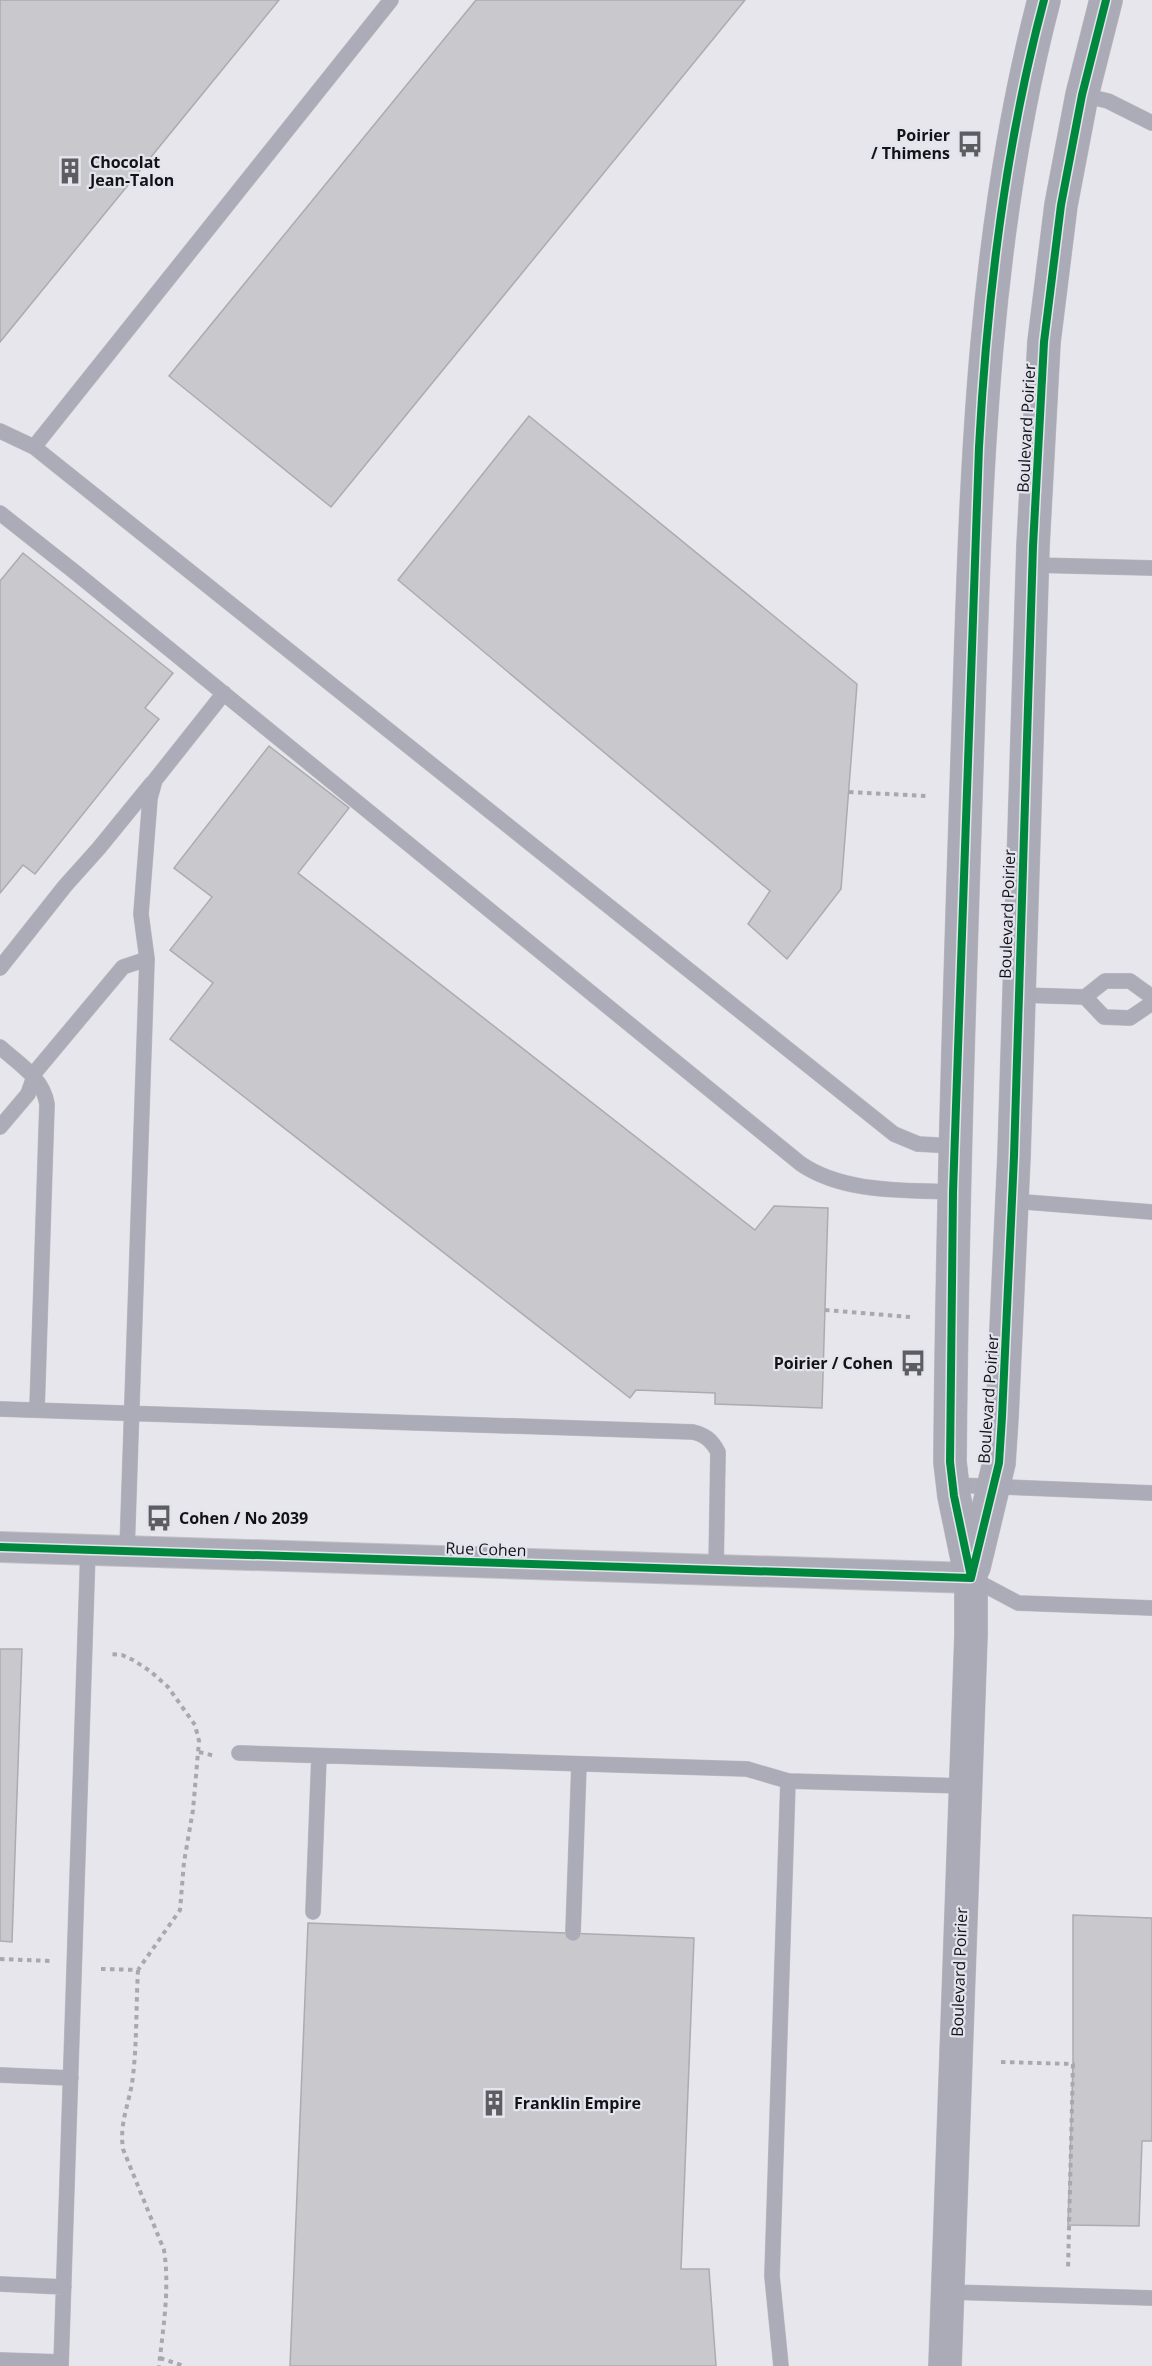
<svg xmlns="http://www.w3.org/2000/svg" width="1152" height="2366" viewBox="0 0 1152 2366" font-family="'Open Sans',sans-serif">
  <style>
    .building { fill: #c8c8cd; stroke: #acacb0; stroke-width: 1.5 }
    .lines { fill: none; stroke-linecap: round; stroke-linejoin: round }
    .lane-casing { stroke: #c1c1c5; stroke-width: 16 }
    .street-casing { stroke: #c1c1c5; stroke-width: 32 }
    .secondary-casing { stroke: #c1c1c5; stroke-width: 34 }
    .path { stroke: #a8a8b0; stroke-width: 4; stroke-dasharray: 4.5 4.5; stroke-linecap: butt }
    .lane { stroke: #acabb8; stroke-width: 15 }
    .street { stroke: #acabb8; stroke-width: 30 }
    .secondary { stroke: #abaab7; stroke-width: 33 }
    .cycleway-casing { stroke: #e4e4ee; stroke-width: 11 }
    .cycleway { stroke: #00873e; stroke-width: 8 }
    .labels { text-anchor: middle; stroke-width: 4.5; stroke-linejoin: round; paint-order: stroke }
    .poi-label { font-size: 16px; font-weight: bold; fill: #131316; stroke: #e4e4ee; text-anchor: start }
    .street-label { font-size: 16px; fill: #131316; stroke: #e4e4ee }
  </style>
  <rect width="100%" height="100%" fill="#e6e6ec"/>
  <path class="building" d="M0,0H279L0,342Z
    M476,0H745L331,507L169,376Z
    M529,416L857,684L841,889L787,959L748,924L770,891L398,580Z
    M23,553L173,673L145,708L159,719L35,874L23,865L0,893V581Z
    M269,746L349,808L298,873L755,1230L774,1206L828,1208L822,1408L715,1404V1393L636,1390L630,1398L170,1039L213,983L170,950L212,897L174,868Z
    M0,1649H22L12,1942L0,1941Z
    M1073,1915L1152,1918V2141H1142L1139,2226L1068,2225L1073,2064Z
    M308,1923L694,1938L681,2269H709L716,2366H290Z"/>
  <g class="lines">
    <g class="lane-casing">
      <path id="lane" d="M1082,95L1108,101L1152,123
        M0,431L34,447L894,1134L918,1144L955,1146
        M34,447L391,0
        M0,513L76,573L801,1164C844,1193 903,1190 953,1192
        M1032,565L1152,568
        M0,968L65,886L99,848L152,783
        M1019,995L1085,997
        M1152,997L1130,981H1105L1085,997L1104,1017L1130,1018L1152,1003
        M0,1047C19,1064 43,1078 47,1104L37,1410
        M0,1127L28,1094L36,1071L123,967L147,959
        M1012,1201L1152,1212
        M0,1409L693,1432C706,1435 712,1441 718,1452L716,1571
        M953,1485L1152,1493
        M127,1551L147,959L141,914L150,798L155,780L224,693
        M971,1578L1018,1603L1152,1608
        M239,1753L747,1769L788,1781L965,1786
        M313,1912L319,1756
        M573,1933L579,1764
        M0,2075L71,2078
        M0,2284L64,2287
        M948,2292L1152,2298
        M0,2360L61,2362
        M61,2366L88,1549
        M781,2366L772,2276L788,1781"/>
    </g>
    <g class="street-casing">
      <path id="street" d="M0,1547L971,1578"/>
    </g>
    <g class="secondary-casing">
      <path id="secondary" d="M974,1567L999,1463L1002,1417L1014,1156L1033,546L1044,342L1061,205L1082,95L1106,0
        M945,2366L971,1635V1578L954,1496L950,1462C952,1219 960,975 968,732C976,485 981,241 1044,0"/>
    </g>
    <path class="path" d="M849,792L926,796
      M825,1310L910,1317
      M199,1752L215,1756
      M0,1959L50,1961
      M101,1969L138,1970L180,1910L184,1862L193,1810L199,1741L195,1725L168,1687L150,1671L133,1660L122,1655L109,1654
      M138,1970C136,2006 137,2041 133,2076C130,2103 119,2121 123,2149L164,2250C170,2289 163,2328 159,2366
      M1001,2062L1073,2064L1068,2270
      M160,2358L184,2366"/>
    <use href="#lane" class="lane"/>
    <use href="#street" class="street"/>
    <use href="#secondary" class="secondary"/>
    <g class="cycleway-casing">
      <path id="cycleway" d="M0,1547L971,1578
        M970,1572L954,1496L950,1462L953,1192L979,447C987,296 1005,146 1044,0
        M971,1578L999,1463L1002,1417L1014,1156L1033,546L1044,342L1061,205L1082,95L1106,0"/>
    </g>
    <use href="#cycleway" class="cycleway"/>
  </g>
  <defs>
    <g id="bus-bare" transform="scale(2.07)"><path d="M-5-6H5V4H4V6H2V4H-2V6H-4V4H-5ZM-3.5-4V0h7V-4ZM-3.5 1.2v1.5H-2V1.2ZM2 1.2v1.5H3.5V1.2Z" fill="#5d5d61" stroke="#e4e4ee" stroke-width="2.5" paint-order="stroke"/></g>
    <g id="building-bare" transform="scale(2.07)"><path d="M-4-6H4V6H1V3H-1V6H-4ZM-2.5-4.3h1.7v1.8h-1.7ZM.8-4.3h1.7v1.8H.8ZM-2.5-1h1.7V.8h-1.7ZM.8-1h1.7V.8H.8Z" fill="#5d5d61" stroke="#e4e4ee" stroke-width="2.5" paint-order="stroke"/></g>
  </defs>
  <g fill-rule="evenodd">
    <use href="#bus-bare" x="970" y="144"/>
    <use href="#building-bare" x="70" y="171"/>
    <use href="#bus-bare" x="913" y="1363"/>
    <use href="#bus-bare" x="159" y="1518"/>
    <use href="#building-bare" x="494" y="2103"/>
  </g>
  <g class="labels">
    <g class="poi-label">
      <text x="950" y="141" text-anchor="end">Poirier<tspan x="950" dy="18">/ Thimens</tspan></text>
      <text x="90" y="168">Chocolat<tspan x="90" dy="18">Jean-Talon</tspan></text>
      <text x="893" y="1369" text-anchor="end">Poirier / Cohen</text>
      <text x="179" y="1524">Cohen / No 2039</text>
      <text x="514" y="2109">Franklin Empire</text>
    </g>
    <g class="street-label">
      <text transform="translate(1026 428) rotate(-87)" y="6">Boulevard Poirier</text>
      <text transform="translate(1007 914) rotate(-88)" y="6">Boulevard Poirier</text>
      <text transform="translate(988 1399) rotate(-86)" y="6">Boulevard Poirier</text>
      <text transform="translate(486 1549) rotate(2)" y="6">Rue Cohen</text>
      <text transform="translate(959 1972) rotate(-88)" y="6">Boulevard Poirier</text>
    </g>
  </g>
</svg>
